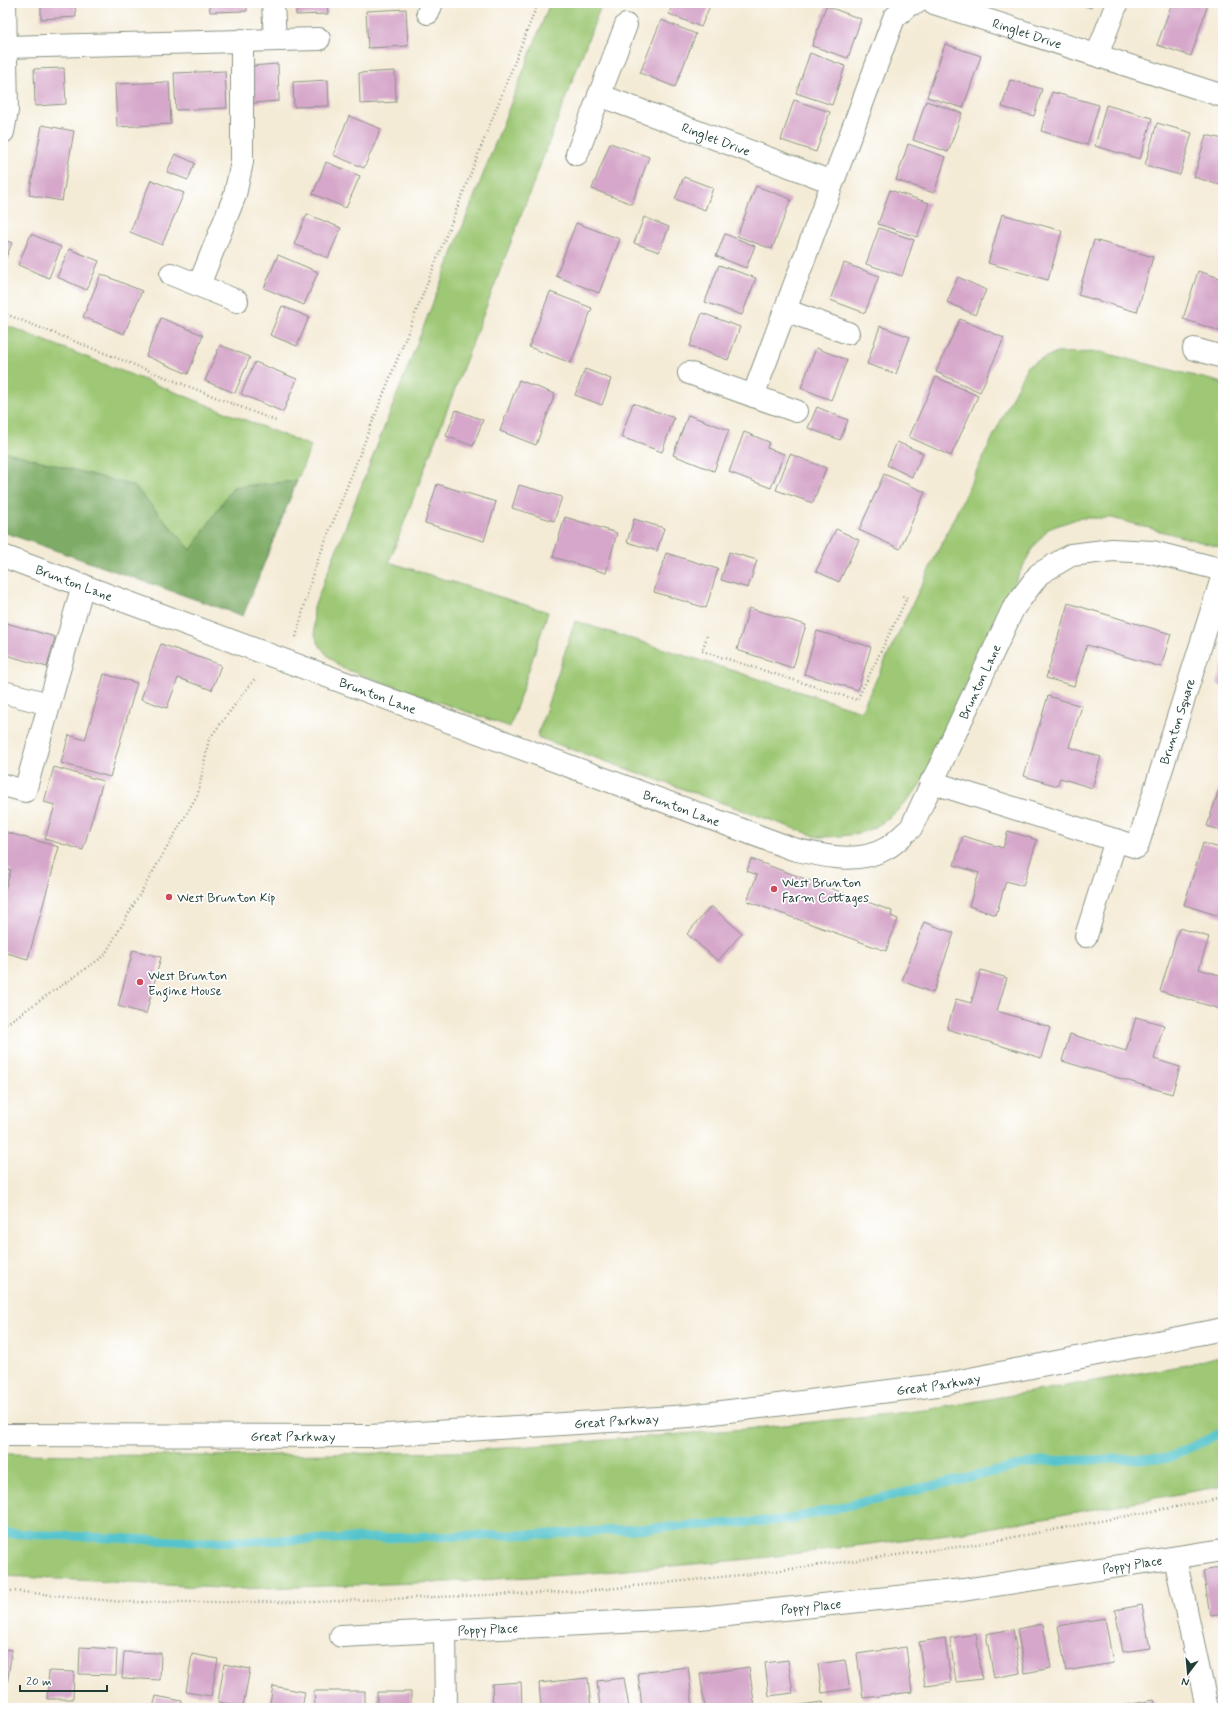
<svg xmlns="http://www.w3.org/2000/svg" width="1226" height="1711" viewBox="0 0 1226 1711" font-family="Mynerve,sans-serif">
  <style>
    .green { fill: #9ec875; stroke: #5e8254 }
    .forest { fill: #7eac66; stroke: #4e744d }
    .lines { fill: none; stroke-linecap: round; stroke-linejoin: round }
    .stream { stroke: #56c4cc; stroke-width: 9 }
    .building { fill: #d6a7ca }
    .minor-casing { stroke: #8a9485; stroke-width: 24 }
    .path { stroke: #8a9485; stroke-width: 2.5; stroke-dasharray: 1 3; stroke-linecap: butt }
    .minor { stroke: #fff; stroke-width: 22 }
    .poi-dot { fill: #d1495b; stroke: #fff; stroke-width: 1.5 }
    .labels { text-anchor: middle; stroke-width: 3.5; stroke-linejoin: round; paint-order: stroke }
    .street-label { font-size: 13px; fill: #1f3d34; stroke: #fff }
    .poi-label { font-size: 13px; fill: #1f3d34; stroke: #fff; text-anchor: start }
  </style>
  <rect width="100%" height="100%" fill="#fff"/>
  <filter id="ink" filterUnits="userSpaceOnUse"><feTurbulence type="fractalNoise" baseFrequency=".025" numOctaves="2"/><feDisplacementMap in="SourceGraphic" scale="8" xChannelSelector="R" yChannelSelector="G"/><feConvolveMatrix kernelMatrix="1 2 1 2 8 2 1 2 1" color-interpolation-filters="sRGB"/></filter>
  <filter id="wash" filterUnits="userSpaceOnUse"><feTurbulence type="fractalNoise" baseFrequency=".012" numOctaves="4" result="noise"/><feDisplacementMap in="SourceGraphic" scale="16" xChannelSelector="R" yChannelSelector="G"/><feGaussianBlur stdDeviation="0.9" result="paint"/><feColorMatrix in="noise" values="0 0 0 0 0 0 0 0 0 0 0 0 0 0 0 0 0 1.4 0 .05"/><feComposite in="paint" operator="in"/></filter>
  <g filter="url(#wash)">
    <rect width="100%" height="100%" fill="#f4ebd6"/>
    <path class="green" d="M550,3H602L389,562L548,612L510,727L342,668C317,648 312,639 314,607Z
      M3,324L311,446L297,481L233,487L191,550L134,486L3,451Z
      M1100,352L1223,383V548L1112,518H1079L1048,529L1032,549L993,624L919,787C886,826 870,837 818,837L537,737L575,621L861,711L1027,366L1055,353Z
      M1223,1355V1486L971,1531L761,1558L581,1574L445,1582L237,1589L3,1576V1454L209,1456L454,1452L746,1429L926,1410L1186,1365Z"/>
    <path class="forest" d="M3,451L134,486L191,550L233,487L297,481L243,616L3,532Z"/>
    <g class="lines">
      <path class="stream" d="M3,1533L196,1542L551,1534L786,1520L1039,1461L1168,1458L1223,1432"/>
    </g>
    <g id="blocks">
      <path class="building" d="M41,3H75L76,17L41,19Z
        M209,3H247V11L210,12Z
        M296,3H327L328,14L296,15Z
        M673,3H711L701,27L669,14Z
        M1076,3H1093L1091,8Z
        M1172,3H1195L1207,7L1191,56L1157,45Z
        M826,6L861,19L848,58L812,46Z
        M406,9L408,46L368,48L366,11Z
        M661,20L696,34L675,87L640,73Z
        M945,44L981,56L963,108L927,97Z
        M810,53L845,66L832,105L796,93Z
        M278,64L279,101L252,103L250,66Z
        M64,68L66,104L35,106L34,69Z
        M225,71L227,108L176,110L174,73Z
        M395,71L396,102L360,104L359,73Z
        M328,80L329,106L294,107L293,82Z
        M1010,80L1042,89L1034,116L1002,107Z
        M169,82L171,124L117,127L115,84Z
        M1052,92L1099,105L1087,145L1041,131Z
        M794,100L830,112L816,152L781,140Z
        M926,101L962,113L948,152L913,140Z
        M1106,105L1152,118L1140,159L1095,146Z
        M349,116L381,129L364,168L333,155Z
        M1157,123L1192,133L1180,175L1145,165Z
        M42,125L74,131L62,201L29,195Z
        M1206,135L1223,139V186L1194,177Z
        M610,143L649,157L632,204L592,189Z
        M908,144L946,157L934,193L896,180Z
        M175,154L195,163L188,180L167,172Z
        M326,162L360,176L346,208L313,194Z
        M684,177L713,188L705,210L675,199Z
        M151,180L184,193L162,245L130,232Z
        M756,186L791,199L772,249L737,236Z
        M890,190L929,203L917,237L878,224Z
        M307,214L341,228L328,258L294,244Z
        M1002,214L1062,231L1048,280L988,263Z
        M644,217L669,227L659,252L634,243Z
        M576,223L620,239L599,293L556,276Z
        M879,228L914,240L902,276L866,264Z
        M31,234L61,247L49,278L18,265Z
        M725,234L755,246L746,268L716,256Z
        M3,239L12,243L3,265Z
        M1094,240L1153,257L1137,312L1078,295Z
        M69,249L99,261L87,290L57,277Z
        M278,255L318,272L304,305L264,288Z
        M844,263L879,276L865,313L830,300Z
        M719,265L756,278L742,315L705,302Z
        M1198,271L1223,279V332L1183,319Z
        M101,274L142,291L124,334L83,317Z
        M958,277L986,290L975,315L947,302Z
        M550,292L592,308L571,363L529,347Z
        M282,306L309,317L297,346L270,335Z
        M702,313L740,327L728,360L690,346Z
        M161,318L203,335L188,374L146,356Z
        M960,319L1004,338L980,392L936,372Z
        M880,326L910,337L896,374L867,364Z
        M220,345L250,357L235,393L205,381Z
        M816,348L847,360L831,400L801,388Z
        M255,362L297,379L283,412L241,394Z
        M585,369L611,379L602,405L575,395Z
        M936,377L978,396L951,456L909,437Z
        M519,380L555,394L536,445L500,431Z
        M633,403L674,418L662,452L621,437Z
        M817,407L848,420L840,440L808,428Z
        M456,410L483,420L473,446L446,436Z
        M688,415L729,430L714,471L673,455Z
        M744,432L769,442L767,448L784,454L771,488L729,472Z
        M897,442L923,453L912,477L887,465Z
        M790,454L826,468L813,503L776,490Z
        M884,474L925,492L900,549L859,530Z
        M437,484L496,502L484,541L425,523Z
        M519,485L562,497L554,521L512,508Z
        M565,517L617,533L606,573L553,557Z
        M634,519L664,528L657,551L627,542Z
        M836,529L859,540L839,582L816,571Z
        M729,552L757,560L748,588L721,580Z
        M666,553L718,569L706,608L654,592Z
        M1068,603L1171,634L1161,667L1087,645L1074,686L1046,678Z
        M749,608L806,625L793,668L737,650Z
        M3,622L55,637L47,667L3,654Z
        M817,631L871,647L858,690L804,674Z
        M161,644L221,665L212,690L178,678L167,708L141,699Z
        M1223,664V686L1217,684Z
        M104,674L137,683L110,777L61,763L69,735L85,740Z
        M1048,696L1082,706L1069,747L1101,757L1092,788L1060,778L1057,786L1024,776Z
        M54,767L103,781L83,850L45,839L55,805L44,802Z
        M1223,777V831L1207,826Z
        M1008,831L1037,840L1023,886L1006,881L996,915L969,906L979,873L954,865L963,836L1003,848Z
        M5,832L59,847L28,959L3,952V896L11,870L3,868V838Z
        M1203,843L1223,849V917L1184,905Z
        M751,859L892,911L891,916L898,919L886,951L747,901L757,875L747,871Z
        M711,906L742,933L718,961L687,934Z
        M924,922L954,933L933,993L902,981Z
        M1179,928L1209,937L1199,969L1223,976V1010L1160,991Z
        M133,950L161,957L146,1014L118,1006Z
        M981,970L1007,978L997,1011L1050,1027L1041,1058L947,1029L956,999L971,1003Z
        M1136,1017L1164,1025L1154,1059L1180,1067L1172,1094L1062,1061L1070,1034L1126,1051Z
        M1223,1567V1613L1210,1615L1203,1571Z
        M1142,1605L1150,1648L1123,1652L1115,1610Z
        M1105,1618L1113,1663L1066,1671L1058,1626Z
        M1043,1624L1051,1668L1025,1673L1017,1629Z
        M1013,1629L1020,1673L994,1678L986,1634Z
        M976,1634L982,1679L956,1682L950,1638Z
        M945,1638L951,1683L925,1686L919,1642Z
        M80,1647L117,1649L116,1675L79,1674Z
        M906,1647L912,1692L863,1698L857,1654Z
        M3,1649L12,1650L7,1685H3Z
        M124,1652L161,1653L160,1680L122,1678Z
        M192,1654L218,1659L211,1696L186,1692Z
        M788,1660L793,1693L769,1696L765,1663Z
        M845,1660L850,1689L822,1693L818,1664Z
        M224,1664L250,1669L243,1706L218,1702Z
        M688,1667L693,1708H642L638,1673Z
        M749,1667L755,1708H705L700,1674Z
        M49,1671L74,1672L73,1699H47Z
        M588,1678L591,1708H541L539,1683Z
        M624,1678L629,1708H600L597,1681Z
        M521,1682L522,1708H493L492,1684Z
        M273,1686L305,1692L302,1708H269Z
        M314,1691H365V1708H315Z
        M377,1692H411V1708H377Z
        M156,1696L182,1701L181,1708H153Z
        M1154,1700L1156,1708H1121V1706Z
        M823,1702L824,1708H800V1705Z"/>
    </g>
  </g>
  <g filter="url(#ink)">
    <use href="#blocks" fill-opacity="0" stroke="#8a9485" stroke-width="1"/>
    <g class="lines">
      <g class="minor-casing">
        <g id="minor">
          <path d="M273,3L275,40"/>
          <path id="s1" d="M934,3L1223,96"/>
          <path d="M428,13L432,3"/>
          <path d="M5,47L319,39"/>
          <path d="M1097,55L1117,3"/>
          <path id="s2" d="M599,95L832,182"/>
          <path d="M3,132L7,111L5,3"/>
          <path d="M577,154L626,25"/>
          <path d="M171,274L237,301"/>
          <path d="M199,285L235,195L242,162V40"/>
          <path d="M785,310L848,333"/>
          <path d="M1194,349L1223,357"/>
          <path d="M689,373L796,411"/>
          <path d="M753,396L894,18L910,4L916,3"/>
          <path id="s3" d="M3,556L793,849C823,856 858,865 887,848C896,843 903,834 911,828L1013,609L1039,574L1071,555L1112,550L1152,552L1223,570"/>
          <path d="M3,692L49,704"/>
          <path id="s4" d="M931,782L1137,847L1223,575"/>
          <path d="M3,785L25,791L83,585"/>
          <path d="M1086,936L1116,840"/>
          <path id="s5" d="M3,1435L370,1436L689,1416L945,1384L1223,1329"/>
          <path d="M1175,1558L1207,1708"/>
          <path d="M445,1631L446,1708"/>
          <path id="s6" d="M341,1636L700,1618L963,1590L1223,1550"/>
        </g>
      </g>
      <path class="path" d="M3,313L276,421
        M707,636L702,651L857,700L907,598L900,595
        M296,637L314,570L538,3
        M3,1026L104,956L198,794L209,739L256,677
        M3,1590L123,1602H312L587,1591L760,1573L972,1545L1223,1498"/>
      <use href="#minor" class="minor"/>
    </g>
  </g>
  <g class="poi-dot">
    <circle cx="774" cy="889" r="4"/>
    <circle cx="169" cy="897" r="4"/>
    <circle cx="140" cy="982" r="4"/>
  </g>
  <g class="labels">
    <g class="street-label">
      <text dy="5" stroke="none"><textPath href="#s1" startOffset="98">Ringlet Drive</textPath></text>
      <text dy="5" stroke="none"><textPath href="#s2" startOffset="125">Ringlet Drive</textPath></text>
      <text dy="5" stroke="none"><textPath href="#s3" startOffset="76">Brunton Lane</textPath></text>
      <text dy="5" stroke="none"><textPath href="#s3" startOffset="1132">Brunton Lane</textPath></text>
      <text dy="5" stroke="none"><textPath href="#s3" startOffset="400">Brunton Lane</textPath></text>
      <text dy="5" stroke="none"><textPath href="#s4" startOffset="348">Brunton Square</textPath></text>
      <text dy="5" stroke="none"><textPath href="#s3" startOffset="724">Brunton Lane</textPath></text>
      <text dy="5" stroke="none"><textPath href="#s5" startOffset="938">Great Parkway</textPath></text>
      <text dy="5" stroke="none"><textPath href="#s5" startOffset="614">Great Parkway</textPath></text>
      <text dy="5" stroke="none"><textPath href="#s5" startOffset="290">Great Parkway</textPath></text>
      <text dy="5" stroke="none"><textPath href="#s6" startOffset="795">Poppy Place</textPath></text>
      <text dy="5" stroke="none"><textPath href="#s6" startOffset="471">Poppy Place</textPath></text>
      <text dy="5" stroke="none"><textPath href="#s6" startOffset="147">Poppy Place</textPath></text>
    </g>
    <g class="poi-label">
      <text x="782" y="887">West Brunton<tspan x="782" dy="15">Farm Cottages</tspan></text>
      <text x="177" y="902">West Brunton Kip</text>
      <text x="148" y="980">West Brunton<tspan x="148" dy="15">Engine House</tspan></text>
    </g>
  </g>
  <rect width="1226" height="1711" fill="none" stroke="#fff" stroke-width="16"/>
  <g transform="translate(1188 1673) rotate(196)" stroke="#ffffff" stroke-width="3" paint-order="stroke">
  <path d="M0-3L7 15L0 10L-7 15Z" fill="#1f3d34"/>
  <text y="-6" font-size="11" font-weight="bold" text-anchor="middle" fill="#1f3d34">N</text>
  </g>
  <path d="M20 1685v6h87v-6" fill="none" stroke="#1f3d34" stroke-width="2"/>
  <text x="26" y="1685" font-size="12" fill="#1f3d34" stroke="#ffffff" stroke-width="3" paint-order="stroke">20 m</text>
</svg>
